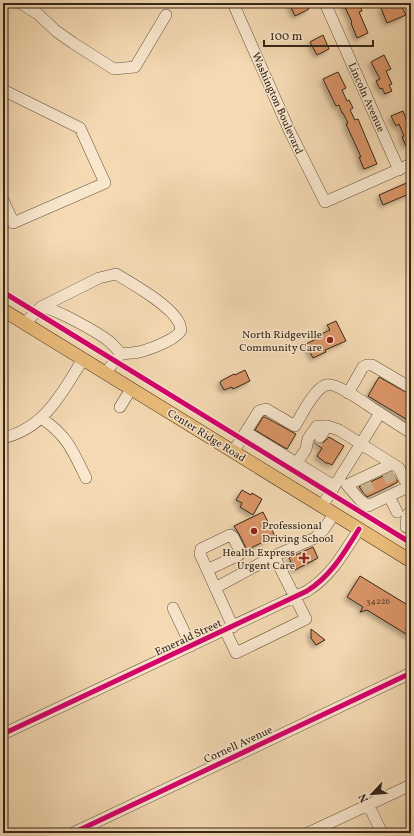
<svg xmlns="http://www.w3.org/2000/svg" width="414" height="836" viewBox="0 0 414 836" font-family="Vollkorn,serif">
  <style>
    .building { fill: #db9568; stroke: #342618; filter: url(#shadow) }
    .lines { fill: none; stroke-linecap: round; stroke-linejoin: round }
    .minor-tunnel { stroke: #ceb593; stroke-width: 11; stroke-dasharray: 11 5.5; stroke-linecap: butt }
    .minor-casing { stroke: #64533e; stroke-width: 12 }
    .major-casing { stroke: #342618; stroke-width: 14 }
    .minor { stroke: #f8e6cd; stroke-width: 11 }
    .major { stroke: #eabc79; stroke-width: 13 }
    .cycleway-casing { stroke: #f8e6cd; stroke-width: 8 }
    .cycleway { stroke: #d6006c; stroke-width: 5 }
    .poi-dot { fill: #8f2418; stroke: #f8e6cd; stroke-width: 1.5 }
    .labels { text-anchor: middle; stroke-width: 3; stroke-linejoin: round; paint-order: stroke }
    .number-label { font-size: 9px; fill: #5e422c }
    .street-label { font-size: 11px; fill: #342618; stroke: #f8e6cd }
    .poi-label { font-size: 11px; fill: #342618; stroke: #f8e6cd; text-anchor: end }
  </style>
  <defs>
    <filter id="shadow"><feDropShadow dx="-3" dy="3" stdDeviation="2" flood-color="#0004"/></filter>
  </defs>
  <rect width="100%" height="100%" fill="#f4d9b2"/>
  <filter id="stains"><feTurbulence type="fractalNoise" baseFrequency=".005" numOctaves="4"/><feColorMatrix values="0 0 0 0 .2 0 0 0 0 .09 0 0 0 0 .02 0 0 0 .5 -.17"/></filter>
  <radialGradient id="worn" r=".72"><stop offset=".6" stop-color="#630" stop-opacity="0"/><stop offset="1" stop-color="#630" stop-opacity=".3"/></radialGradient>
  <path class="building" d="M289,3H307L309,9L295,16Z
    M343,3H359L362,11L359,12L368,33L357,38L351,23L352,22Z
    M392,3H400L406,15L387,23L381,8Z
    M323,35L329,49L317,55L310,42Z
    M384,55L391,69L386,71L392,84L389,85L392,91L385,94L382,88L380,89L376,81L380,79L371,62Z
    M338,72L346,88L342,90L347,101L349,100L353,108L350,110L355,120L358,119L377,164L364,169L359,157H361L346,124L348,123L343,113H342L339,105L336,106L323,79Z
    M403,111L411,132V143L406,146L402,137L404,136L399,124L396,126L391,116Z
    M411,181V193L383,205L379,195Z
    M336,321L346,341L325,350L326,352L313,358L306,344L318,338L317,336L330,330L327,325Z
    M245,370L250,381L233,389L232,387L224,390L220,383L221,381L234,374L235,375Z
    M379,377L411,395V422L368,396Z
    M263,417H265L296,434L287,449L255,430Z
    M329,437L344,446L332,465L328,463H326L317,456L322,448L314,443L315,441L319,444L323,443Z
    M392,472L398,482L380,491L367,497L359,487Z
    M242,490L251,495L252,493L262,499L253,515L240,507L242,503L236,500Z
    M263,512L275,536L247,550L239,534L234,526Z
    M313,547L318,558L295,570L289,558Z
    M360,576L411,607V637L367,610L360,612L363,607L347,597Z
    M311,629L325,640L316,645L311,638Z"/>
  <g class="lines">
    <path class="minor-tunnel" d="M316,444L320,437
      M387,472L393,485
      M365,482L371,495"/>
    <g class="minor-casing">
      <path id="minor" d="M20,3L38,14L56,31L73,43L114,69L135,67L166,15
        M233,3L290,132L325,202L411,164
        M325,3L399,170
        M3,90L80,128L105,183L13,223L10,215
        M3,200L10,215L3,219
        M41,307L99,278L116,274C133,284 168,304 178,321C180,323 180,327 181,330C177,339 153,348 143,351C137,353 128,353 121,354
        M25,323L41,307C55,308 99,333 110,342C114,346 118,350 121,354L105,373
        M348,393L363,367L367,365H372L411,388
        M120,407L131,389
        M380,413L411,433
        M41,418C67,435 73,451 86,478
        M246,432L334,486
        M320,437L327,426
        M3,438C45,428 62,393 83,359
        M233,452L259,411L266,409L295,426C301,416 314,389 326,385C336,381 370,407 380,413L322,506
        M297,463L306,449L308,439L317,426H327L339,430L399,468L408,487L411,486
        M392,464L347,485L360,500L368,506L408,487
        M389,496L397,512
        M406,527L407,515L411,512
        M207,570L239,555L240,551L233,537L230,535L201,549L200,554L233,627
        M215,588L274,556L315,538L324,529L334,514
        M173,608L191,646
        M225,630L236,653L306,619L274,556
        M3,734L307,591C331,576 344,553 359,529
        M368,804L382,833
        M73,833L411,673
        M308,833L411,785"/>
    </g>
    <g class="major-casing">
      <path id="major" d="M3,310L411,561"/>
    </g>
    <use href="#minor" class="minor"/>
    <use href="#major" class="major"/>
    <g class="cycleway-casing">
      <path id="cycleway" d="M3,292L411,543
        M3,734L307,591C331,576 344,553 359,529
        M73,833L411,673"/>
    </g>
    <use href="#cycleway" class="cycleway"/>
  </g>
  <g class="poi-dot">
    <circle cx="330" cy="340" r="4"/>
    <circle cx="254" cy="531" r="4"/>
    <path d="M302 552h4v4h4v4h-4v4h-4v-4h-4v-4h4z"/>
  </g>
  <g class="labels">
    <g class="number-label">
      <text x="378" y="604">34226</text>
    </g>
    <g class="street-label">
      <text transform="translate(367 97) rotate(66)" y="4">Lincoln Avenue</text>
      <text transform="translate(278 103) rotate(66)" y="4">Washington Boulevard</text>
      <text transform="translate(207 435) rotate(32)" y="4">Center Ridge Road</text>
      <text transform="translate(188 637) rotate(-25)" y="4">Emerald Street</text>
      <text transform="translate(238 744) rotate(-25)" y="4">Cornell Avenue</text>
    </g>
    <g class="poi-label">
      <text x="322" y="338">North Ridgeville<tspan x="322" dy="13">Community Care</tspan></text>
      <text x="262" y="529" text-anchor="start">Professional<tspan x="262" dy="13">Driving School</tspan></text>
      <text x="295" y="556">Health Express<tspan x="295" dy="13">Urgent Care</tspan></text>
    </g>
  </g>
  <rect width="414" height="836" fill="none" stroke="#f4d9b2" stroke-width="16"/>
  <rect x="4" y="4" width="406" height="828" fill="none" stroke="#342618" stroke-width="2"/>
  <rect x="8" y="8" width="398" height="820" fill="none" stroke="#342618"/>
  <g transform="translate(372 794) rotate(244)" stroke="#f8e6cd" stroke-width="3" paint-order="stroke">
  <path d="M0-3L7 15L0 10L-7 15Z" fill="#342618"/>
  <text y="-6" font-size="11" font-weight="bold" text-anchor="middle" fill="#342618">N</text>
  </g>
  <path d="M264 40v6h109v-6" fill="none" stroke="#342618" stroke-width="2"/>
  <text x="270" y="40" font-size="12" fill="#342618" stroke="#f8e6cd" stroke-width="3" paint-order="stroke">100 m</text>
  <rect width="100%" height="100%" filter="url(#stains)"/>
  <rect width="100%" height="100%" fill="url(#worn)"/>
</svg>
